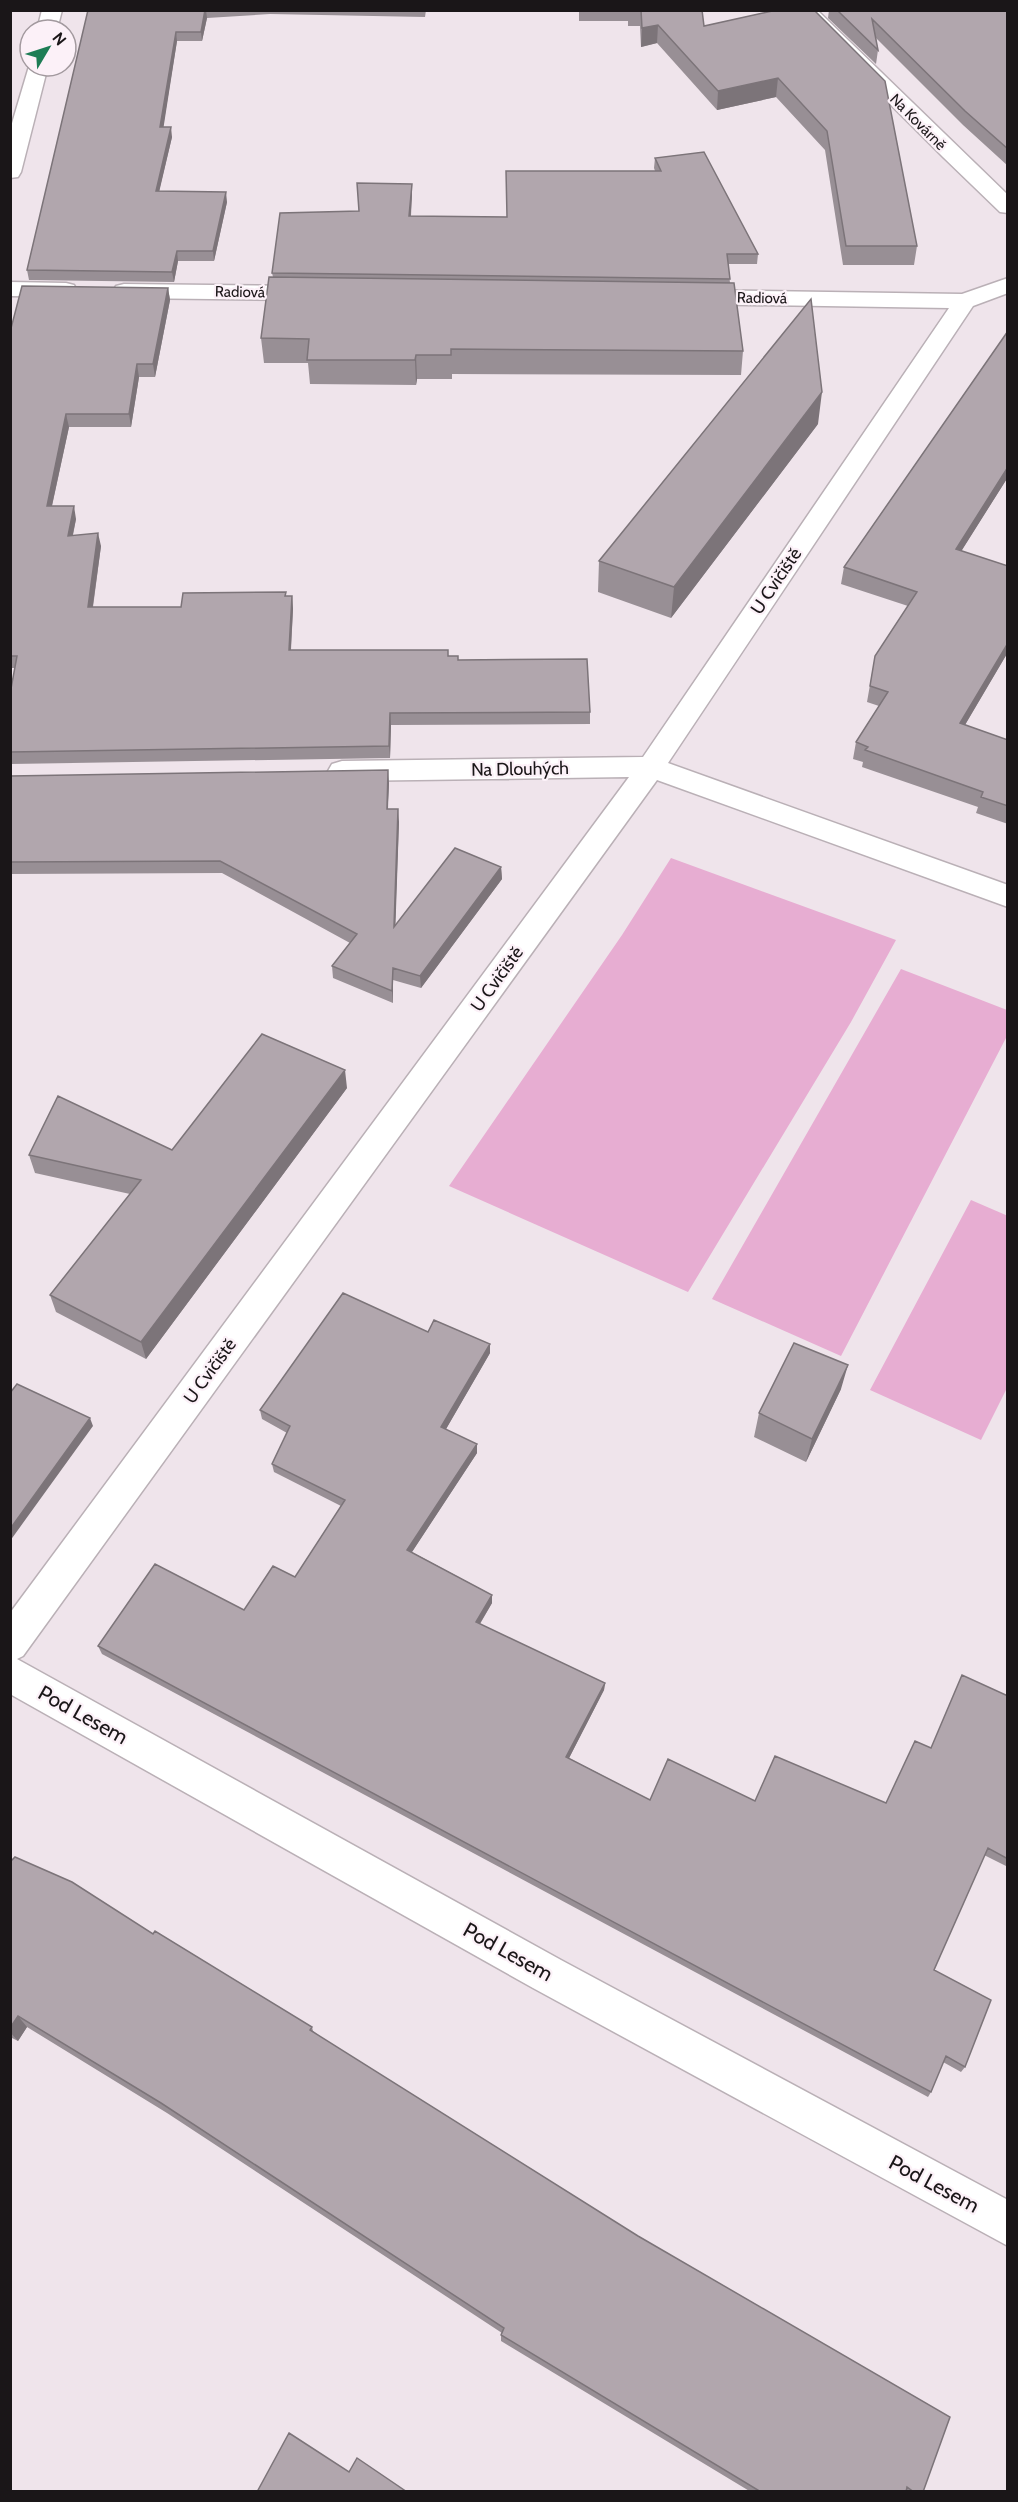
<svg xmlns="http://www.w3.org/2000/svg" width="1018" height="2502" viewBox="0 0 1018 2502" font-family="Cabin,sans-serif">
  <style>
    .green { fill: #e7add2 }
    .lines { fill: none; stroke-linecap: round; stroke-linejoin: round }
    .street-casing { stroke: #bab0b6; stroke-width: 3 }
    .street { fill: #fff; fill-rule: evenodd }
    .wall { fill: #988f95 }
    .shaded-wall { fill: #7c7479 }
    .building { fill: #b1a6ad; stroke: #7c7479; stroke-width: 1.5 }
    .labels { text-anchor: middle; stroke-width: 4.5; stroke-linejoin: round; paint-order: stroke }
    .far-street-label { font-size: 15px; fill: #1a1618; stroke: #fcf1f8 }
    .street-label { font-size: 18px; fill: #1a1618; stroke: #fcf1f8 }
    .near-street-label { font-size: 21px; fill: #1a1618; stroke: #fcf1f8 }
  </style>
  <rect width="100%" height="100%" fill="#efe4eb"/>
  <path class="green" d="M671,858L896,940L851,1022L688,1292L449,1186L622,935Z
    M901,969L1007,1010V1036L841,1356L712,1299Z
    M971,1200L1008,1216L1007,1388L981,1440L870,1390Z"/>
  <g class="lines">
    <g class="street-casing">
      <path id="street" d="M42,10H62L57,30H37Z
        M796,10H817L1008,195V213L1000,212L943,157Z
        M30,63V66H48L21,172L18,177L10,178V130Z
        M1008,278V293L973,306L668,763L1008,885V907L657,780L23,1656L17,1659L561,1960L1008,2200V2246L533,1988L10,1694V1613L629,777L342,781L332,778L328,771L332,764L342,761L643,757L949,308L691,304L683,302L680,297L683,292L691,290L962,294Z
        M10,282L66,283L74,285L77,290L74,295L66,297L10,296Z
        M124,284L312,286L320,288L323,293L320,298L312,300L124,298L116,296L113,291L116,286Z"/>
    </g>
    <use href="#street" class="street"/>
  </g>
  <path class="wall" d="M88,10H426L425,17L270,14L207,18L202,41H177L163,127L172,137L159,191L227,202L214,261H178L174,282L29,280L27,270Z
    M579,10H702L704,26L777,10L917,246L914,265H843L825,150L776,97L717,110L657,43L641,47L640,26H628V21H579Z
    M829,10H1008V166L963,125L876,38L878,50L876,64L828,18Z
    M655,158L758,254L757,264H728L730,283L743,351L741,375L452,374V379H417L416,385L310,384L308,363H264L261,338L273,277L272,273L359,211L412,184V194L411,216L507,217L655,171L654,168Z
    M168,288L170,300L155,377H139L131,427H69L52,506L76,519L73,535L101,546L93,607H181L286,596H292L293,609L291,650L448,656L590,712V724L391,725L390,758L10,764V693L15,668H10V332Z
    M1008,331V477L961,551L1008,566V652L965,725L1008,740V824L976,813L978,807L862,767L863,762L853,759L856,742L879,706L867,702L875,656L908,606L841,584L844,567Z
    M818,424L671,618L598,592L599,561Z
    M10,776L389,783L388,809L399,822L395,925L501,867L502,879L421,988L393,980V1003L333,978L332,966L350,943L222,873L10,874Z
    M347,1088L146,1359L56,1312L50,1295L130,1194L35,1173L29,1155L172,1150Z
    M428,1332L490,1353L446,1429L477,1453L412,1552L492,1595V1603L480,1624L605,1683L604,1690L569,1758L650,1800L886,1803L930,1748L1008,1696V1867L984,1855L934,1970L965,2067L961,2072L943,2062L931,2092L928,2097L102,1654L98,1646L244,1610L295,1577L341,1506L274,1472L272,1464L287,1433L262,1419L260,1410Z
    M841,1389L806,1462L754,1437L759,1413Z
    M10,1862L153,1934L312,2027L313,2031L923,2492H751L501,2341V2335L502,2333L167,2113L27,2027L18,2041L10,2037Z"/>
  <path class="shaded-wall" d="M205,10H206L207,18L202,41L201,32Z
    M658,25L657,43L641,47L642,28Z
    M176,32L177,41L162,137L160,127Z
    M778,78L776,97L717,110L718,91Z
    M171,127L172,137L157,201L156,191Z
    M412,184V194L410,226L409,216Z
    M226,192L227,202L214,261L213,251Z
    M177,251L178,261L174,282L172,272Z
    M168,288L170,300L155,377L153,364Z
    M416,355L417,379L416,385L415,360Z
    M137,364L139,377L131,427L129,414Z
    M822,392L818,424L671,618L674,587Z
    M66,414L69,427L49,519L47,506Z
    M1008,467V477L952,566L956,549Z
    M74,506L76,519L70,548L68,536Z
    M98,533L101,546L91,619L88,607Z
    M292,596L293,609L290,663L289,650Z
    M1008,643V652L956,740L960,723Z
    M390,713L391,725L390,758L389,746Z
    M388,770L389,783L387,821V809Z
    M398,809L399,822L395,939L394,927Z
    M501,867L502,879L421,988L420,976Z
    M393,968V1003L392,991Z
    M345,1070L347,1088L146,1359L141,1342Z
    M490,1344V1353L442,1436L441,1427Z
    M848,1365L841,1389L806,1462L812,1439Z
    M90,1418L93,1426L10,1541V1529Z
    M477,1444V1453L408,1558L407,1550Z
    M492,1595V1603L476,1630V1622Z
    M605,1683L604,1690L566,1764V1757Z
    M18,2016L27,2027L18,2041L10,2032V2028Z"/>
  <path class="building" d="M88,10H205L201,32H176L160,127H171L156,191L226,192L213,251H177L172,272L27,270Z
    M641,10H702L704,26L777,10H814L885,81L917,246H846L827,131L778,78L718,91L658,25L642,28Z
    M837,10H1008V149L965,111L872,19L878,50Z
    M704,152L758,254H727L730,279L272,273L280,213L359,211L357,183L412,184L409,216L507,217L506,171H661L655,158Z
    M269,277L734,283L743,351L451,349V355H416L415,360H307L309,339L261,338Z
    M22,286L168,288L153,364H137L129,414H66L47,506H74L68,536L98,533L88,607H181L183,593L286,592L285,596H292L289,650H448V656H458V660L587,659L590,712L390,713L389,746L10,752V694L17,656H10V332Z
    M811,299L822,392L674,587L599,561Z
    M1008,331V467L956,549L1008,566V643L960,723L1008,740V806L981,797L983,792L865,750L868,747L856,742L888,692L870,686L875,656L917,592L844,567Z
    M388,770L387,809H398L394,927L455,848L501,867L420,976L393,968L392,991L332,966L357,934L220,861L10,862V776Z
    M262,1034L345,1070L141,1342L50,1295L141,1180L29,1155L58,1096L172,1150Z
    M343,1293L428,1332L434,1320L490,1344L441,1427L477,1444L407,1550L492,1595L476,1622L605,1683L566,1757L650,1800L668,1759L755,1801L775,1756L886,1803L915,1741L931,1748L962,1675L1008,1696V1859L988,1848L934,1970L991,2000L965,2067L946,2056L931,2092L98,1646L155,1564L244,1610L273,1566L295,1577L345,1500L272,1464L290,1426L260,1410Z
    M794,1343L848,1365L812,1439L759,1413Z
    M17,1384L90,1418L10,1529V1393Z
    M15,1857L72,1882L153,1934L155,1931L312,2027L310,2030L638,2236L950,2417L923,2492H914L907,2487L906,2492H761L501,2335L504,2328L161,2103L18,2016L10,2028V1862Z
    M289,2433L349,2472L357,2458L407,2492H257Z"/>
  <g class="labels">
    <g class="far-street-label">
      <text transform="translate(918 122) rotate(45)" y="5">Na Kovárně</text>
      <text transform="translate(240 292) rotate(1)" y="5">Radiová</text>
      <text transform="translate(762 298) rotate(1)" y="5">Radiová</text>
    </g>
    <g class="street-label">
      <text transform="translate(776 581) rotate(-56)" y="6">U Cvičiště</text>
      <text transform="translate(520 769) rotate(-1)" y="6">Na Dlouhých</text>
      <text transform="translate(497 979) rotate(-54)" y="6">U Cvičiště</text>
      <text transform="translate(210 1371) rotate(-54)" y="6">U Cvičiště</text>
    </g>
    <g class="near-street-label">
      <text transform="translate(83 1715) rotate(29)" y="7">Pod Lesem</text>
      <text transform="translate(508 1952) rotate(29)" y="7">Pod Lesem</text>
      <text transform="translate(934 2184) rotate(28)" y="7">Pod Lesem</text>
    </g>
  </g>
  <rect width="1018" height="2502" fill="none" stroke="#1a1618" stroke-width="24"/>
  <g transform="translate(48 48) rotate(51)"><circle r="28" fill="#fcf1f8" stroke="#a2999e" stroke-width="1.5"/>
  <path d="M0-4.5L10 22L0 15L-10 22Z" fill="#1d7d55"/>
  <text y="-9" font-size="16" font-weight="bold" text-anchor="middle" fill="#1a1618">N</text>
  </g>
</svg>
